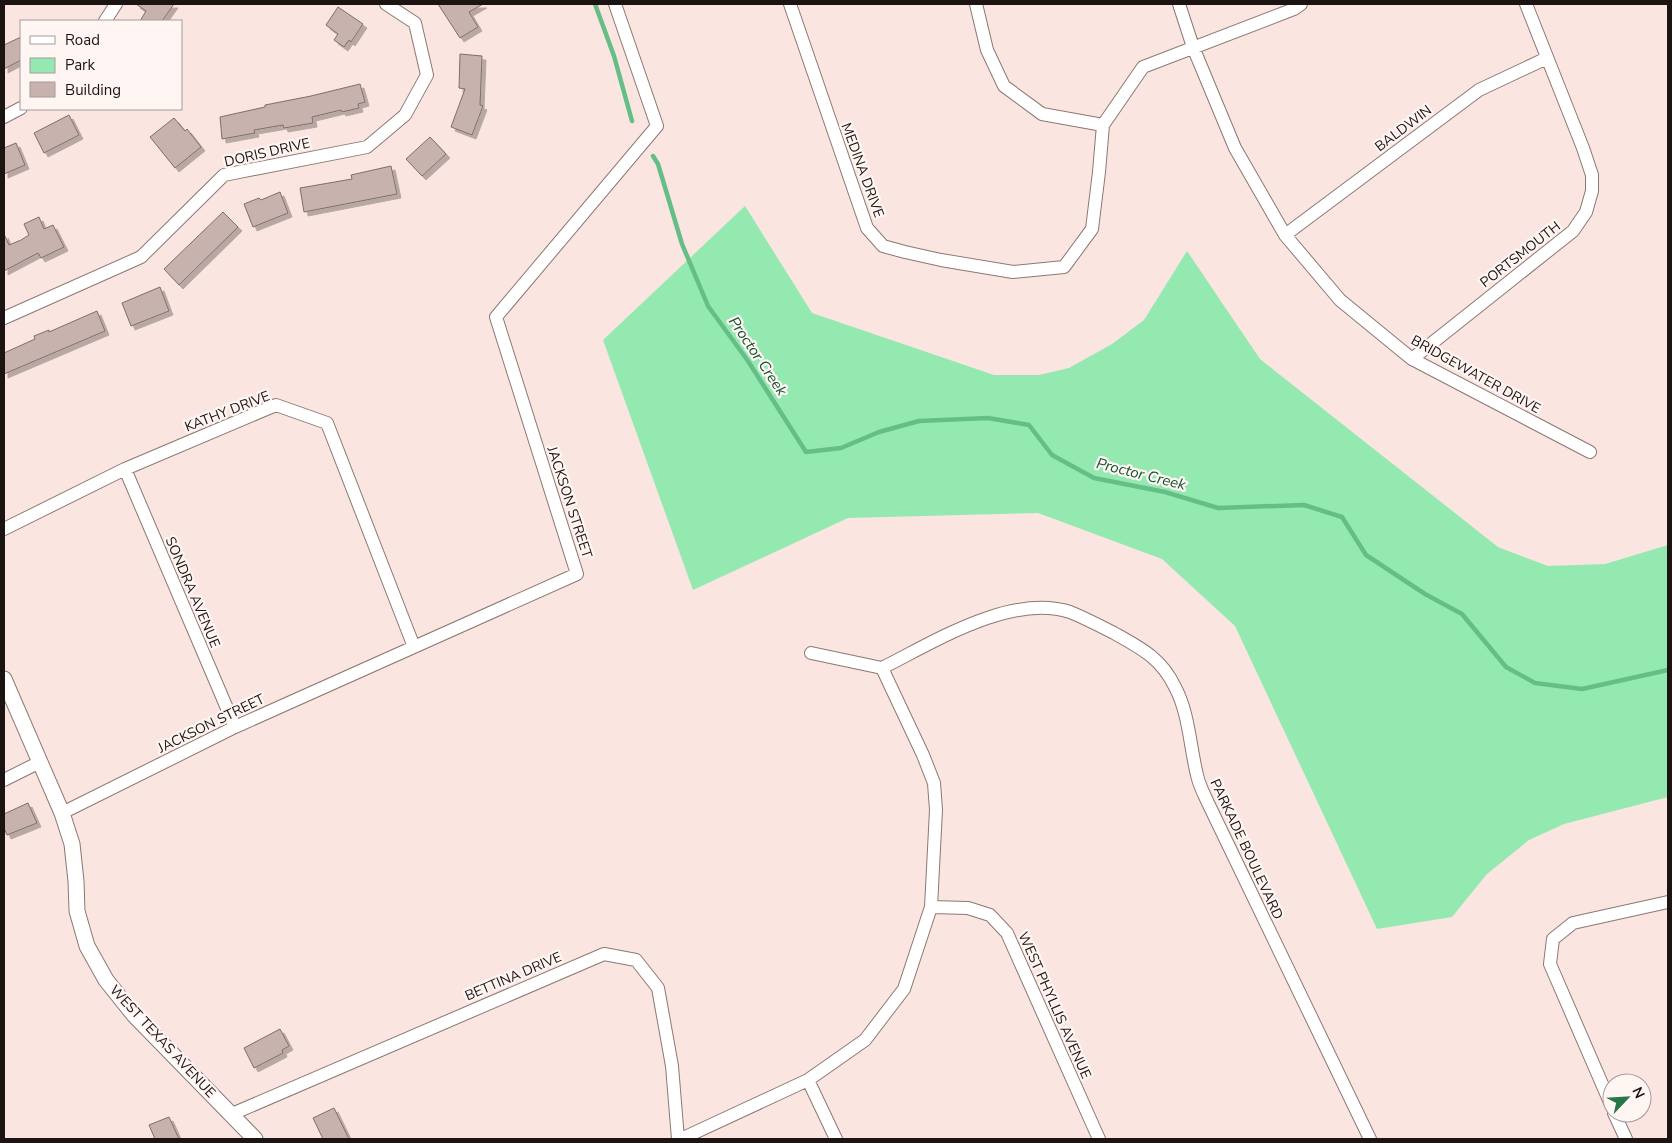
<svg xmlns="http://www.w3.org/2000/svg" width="1672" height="1143" viewBox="0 0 1672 1143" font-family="'Nunito Sans',sans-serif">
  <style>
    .green { fill: #94e9b1 }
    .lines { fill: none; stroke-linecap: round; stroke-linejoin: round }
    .stream { stroke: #66be87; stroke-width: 4.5 }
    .building { fill: #c7b2ad; stroke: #806d69; filter: url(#shadow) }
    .minor-casing { stroke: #8b7873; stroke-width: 14 }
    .tertiary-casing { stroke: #8b7873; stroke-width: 17 }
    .minor { stroke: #fff; stroke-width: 12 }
    .tertiary { stroke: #fff; stroke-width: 15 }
    .labels { text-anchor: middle; stroke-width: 4.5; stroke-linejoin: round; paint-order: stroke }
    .street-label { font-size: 14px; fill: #1b1412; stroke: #fff6f4 }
    .water-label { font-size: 15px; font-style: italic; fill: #115330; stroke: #fff6f4 }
  </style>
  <defs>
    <filter id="shadow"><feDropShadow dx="4" dy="4" stdDeviation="0" flood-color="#0004"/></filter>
  </defs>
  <rect width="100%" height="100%" fill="#fbe5e0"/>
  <path class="green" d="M745,206L812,313L994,375H1039L1069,368L1112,344L1144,320L1187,251L1260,359L1498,547L1548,566L1605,564L1668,545V797L1564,824L1529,840L1487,874L1452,917L1377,929L1235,626L1162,559L1038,513L848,518L693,590L603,340Z"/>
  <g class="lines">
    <path class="stream" d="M595,4L614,56L632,121
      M653,156L658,164L682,244L708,306L748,361L806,452L841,448L879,432L919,421L988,418L1029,425L1052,455L1094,478L1165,492L1218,508L1304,505L1342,517L1366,555L1425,594L1462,614L1506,667L1535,683L1582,689L1668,670"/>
  </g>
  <path class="building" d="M136,4H174L162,21H140L146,11Z
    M438,4H483L469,12L478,27L460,38Z
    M338,7L363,24L351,42L349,40L344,47L334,40L338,34L326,25Z
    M21,37V60L4,69V45Z
    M460,54L482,56L480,105L483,106L472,135L451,127L465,89L459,88Z
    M360,84L365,102L358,104L359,108L342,112L341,110L312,117L313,123L284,128L283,125L254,130L255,133L222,139L220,117L265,107V105L311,96Z
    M69,115L79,135L44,153L34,133Z
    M174,118L185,131L187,129L201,147L175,168L150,137Z
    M430,137L446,154L422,176L406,159Z
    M16,143L25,165L4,174V148Z
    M391,166L397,194L304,212L300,188L352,179L351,175Z
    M280,192L288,213L253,227L244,204L259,198L261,200Z
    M223,212L238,227L179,285L164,269Z
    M39,217L44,229L53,225L64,247L41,258L38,253L4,271V234L9,245L21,240L29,235L24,224Z
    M160,287L169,311L131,326L122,303Z
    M97,311L105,331L4,374V353L35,339L34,336L49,330V332Z
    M28,803L37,823L7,835L4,828V814Z
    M280,1029L289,1046L282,1050L283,1053L254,1068L244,1048Z
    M334,1108L349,1139H323L313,1118Z
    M169,1117L179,1139H155L149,1125Z"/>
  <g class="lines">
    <g class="minor-casing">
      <path id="minor" d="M790,4L867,228L883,246L905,252L941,260L1013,272L1064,267L1092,229L1099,172L1103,125L1143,67L1294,9L1301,4
        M976,4L987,50L1004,86L1042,114L1103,125
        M1179,4L1193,47L1235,148L1285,235L1340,300L1412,359L1590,452
        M105,21L116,4
        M4,117L21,108
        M1285,235L1479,90L1547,58
        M4,318L141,257L224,175L367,147L405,115L427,75L415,23L386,4
        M1412,359L1573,231L1586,212L1592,191V175L1583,148L1526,4
        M125,469L235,727
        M4,529L125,469L276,405L327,423L414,647
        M811,653L882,668
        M882,668C934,642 1011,593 1070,612C1085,618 1100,626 1114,633C1141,648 1161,658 1175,687C1189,713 1190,747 1197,775C1199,785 1204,794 1208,803L1370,1139
        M4,780L40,762
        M62,813L235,727L577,574L496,317L657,126L615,4
        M931,907L968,908L990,915L1007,933L1099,1139
        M808,1080L836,1139
        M1612,1107L1550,964L1553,939L1573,923L1668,902
        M1614,1113L1626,1139
        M232,1114L604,954L636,960L658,988L672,1066L678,1139
        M681,1139L808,1080L865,1040L904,989L931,907L936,810L934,783L923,755L882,668"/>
    </g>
    <g class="tertiary-casing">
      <path id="tertiary" d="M4,679L62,813L72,844L76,881L77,911L87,946L106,980L134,1015L255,1139"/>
    </g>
    <use href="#minor" class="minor"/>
    <use href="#tertiary" class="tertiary"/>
  </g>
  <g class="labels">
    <g class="street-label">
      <text transform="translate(1403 128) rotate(-37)" y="5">BALDWIN</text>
      <text transform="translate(267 152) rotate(-13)" y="5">DORIS DRIVE</text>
      <text transform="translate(863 170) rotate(70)" y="5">MEDINA DRIVE</text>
      <text transform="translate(1520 254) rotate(-38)" y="5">PORTSMOUTH</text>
      <text transform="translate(1476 374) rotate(29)" y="5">BRIDGEWATER DRIVE</text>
      <text transform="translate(227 411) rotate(-21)" y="5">KATHY DRIVE</text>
      <text transform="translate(570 502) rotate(72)" y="5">JACKSON STREET</text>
      <text transform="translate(193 592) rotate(67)" y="5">SONDRA AVENUE</text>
      <text transform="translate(211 723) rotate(-26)" y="5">JACKSON STREET</text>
      <text transform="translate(1247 849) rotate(65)" y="5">PARKADE BOULEVARD</text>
      <text transform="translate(513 976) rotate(-23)" y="5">BETTINA DRIVE</text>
      <text transform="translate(1055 1005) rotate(66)" y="5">WEST PHYLLIS AVENUE</text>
      <text transform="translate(163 1041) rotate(47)" y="5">WEST TEXAS AVENUE</text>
    </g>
    <g class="water-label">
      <text transform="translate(758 356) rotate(56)" y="5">Proctor Creek</text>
      <text transform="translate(1141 474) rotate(14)" y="5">Proctor Creek</text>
    </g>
  </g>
  <rect width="1672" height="1143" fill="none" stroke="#1b1412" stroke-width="10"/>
  <rect x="20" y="20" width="162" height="90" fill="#fff6f4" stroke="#a49c9a"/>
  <rect x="30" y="36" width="25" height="8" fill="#ffffff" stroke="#a49c9a"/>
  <text x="65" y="45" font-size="15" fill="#1b1412">Road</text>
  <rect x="30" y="58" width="25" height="15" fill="#94e9b1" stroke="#a49c9a"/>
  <text x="65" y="70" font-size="15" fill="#1b1412">Park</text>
  <rect x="30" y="82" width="25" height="15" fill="#c7b2ad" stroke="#a49c9a"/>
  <text x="65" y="95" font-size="15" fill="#1b1412">Building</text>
  <g transform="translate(1627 1098) rotate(65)"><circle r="24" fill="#fff6f4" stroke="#a49c9a"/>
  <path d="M0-4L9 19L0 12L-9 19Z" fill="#26784a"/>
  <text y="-8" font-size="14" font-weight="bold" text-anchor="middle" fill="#1b1412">N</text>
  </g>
</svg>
